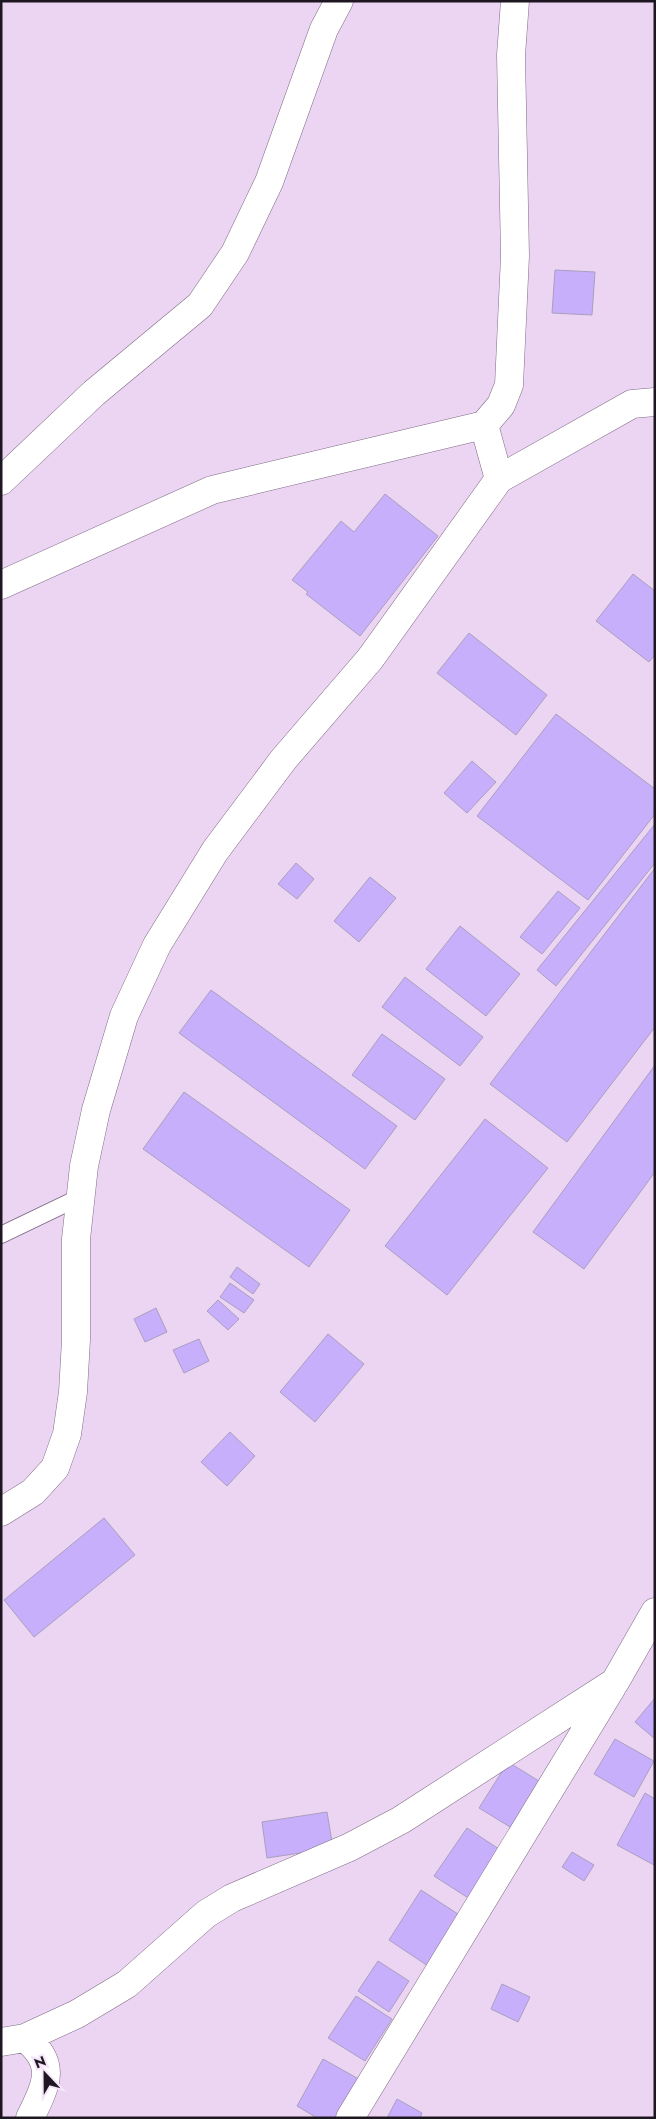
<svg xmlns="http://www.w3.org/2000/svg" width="656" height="2119" viewBox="0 0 656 2119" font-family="Jost,sans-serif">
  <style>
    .building { fill: #c8affc; stroke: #a99fbe }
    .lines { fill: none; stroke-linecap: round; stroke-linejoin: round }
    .service-casing { stroke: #7f6b85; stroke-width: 18 }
    .minor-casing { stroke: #7f6b85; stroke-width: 29 }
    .service { stroke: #fff; stroke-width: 16 }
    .minor { stroke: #fff; stroke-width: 28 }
  </style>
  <rect width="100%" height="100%" fill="#ecd5f2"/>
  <path class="building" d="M555,270L595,272L592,315L552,313Z
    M385,494L438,536L360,636L306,594L308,592L292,580L341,521L354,532Z
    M633,574L655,591V655L649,662L596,621Z
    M469,633L547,695L516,735L437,673Z
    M556,714L655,789V814L588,900L477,816Z
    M472,761L496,782L467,813L444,793Z
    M655,824V863L556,986L537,970Z
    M296,863L314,879L297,899L278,884Z
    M655,868V1027L567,1142L490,1084Z
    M370,877L396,898L359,942L334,921Z
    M558,891L580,908L542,954L520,937Z
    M460,926L520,974L486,1016L426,969Z
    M405,977L483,1037L460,1066L382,1007Z
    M211,990L397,1126L365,1169L179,1033Z
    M382,1034L445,1079L415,1120L352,1075Z
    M655,1065V1172L584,1269L533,1232Z
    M184,1092L350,1210L309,1267L143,1149Z
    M485,1119L548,1168L447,1295L385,1246Z
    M237,1267L260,1284L253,1294L230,1277Z
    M230,1283L254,1300L244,1313L220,1297Z
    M218,1300L239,1319L228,1330L207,1311Z
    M156,1308L167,1332L145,1342L134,1319Z
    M328,1334L364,1364L315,1422L280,1392Z
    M199,1339L209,1361L184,1373L173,1350Z
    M230,1432L255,1456L227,1486L201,1462Z
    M104,1518L135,1555L34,1637L4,1600Z
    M655,1698V1739L635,1722Z
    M615,1739L654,1761L634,1797L594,1774Z
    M508,1762L544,1784L515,1830L479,1808Z
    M645,1793L655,1799L654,1865L617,1845Z
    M327,1812L333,1848L267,1858L262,1822Z
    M467,1828L505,1853L473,1901L434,1876Z
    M572,1852L594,1865L584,1881L562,1867Z
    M421,1890L461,1916L428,1966L389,1940Z
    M378,1961L409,1981L389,2012L358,1991Z
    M502,1984L530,1997L518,2022L491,2009Z
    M356,1996L392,2019L365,2061L328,2038Z
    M323,2059L364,2082L344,2118H317L297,2106Z
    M397,2099L422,2113L420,2118H387Z"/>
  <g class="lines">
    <g class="service-casing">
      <path id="service" d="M1,1235L80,1197"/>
    </g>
    <g class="minor-casing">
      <path id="minor" d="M484,425L499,479L632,404L655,402
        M1,481L94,393L200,305L235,253L269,182L324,29L339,1
        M1,585L212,490L484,425L501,405L509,385L515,256L511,55L515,1
        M1,1512L33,1492L55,1468L67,1434L73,1392L76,1340V1239L84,1166L96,1110L124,1016L157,945L215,851L283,760L370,659L499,479
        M25,2038L77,2014L127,1984L206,1914L232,1898L350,1847L401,1820L615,1682L655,1612
        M1,2042L25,2038C58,2064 46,2085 30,2118
        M350,2118L612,1687"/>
    </g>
    <use href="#service" class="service"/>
    <use href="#minor" class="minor"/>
  </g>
  <rect width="656" height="2119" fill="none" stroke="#1e1620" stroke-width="5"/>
  <g transform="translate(45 2074) rotate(338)" stroke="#f6e4fb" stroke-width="4" paint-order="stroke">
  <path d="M0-4L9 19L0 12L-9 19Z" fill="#1e1620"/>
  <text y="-8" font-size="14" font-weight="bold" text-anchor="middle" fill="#1e1620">N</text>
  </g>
</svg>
